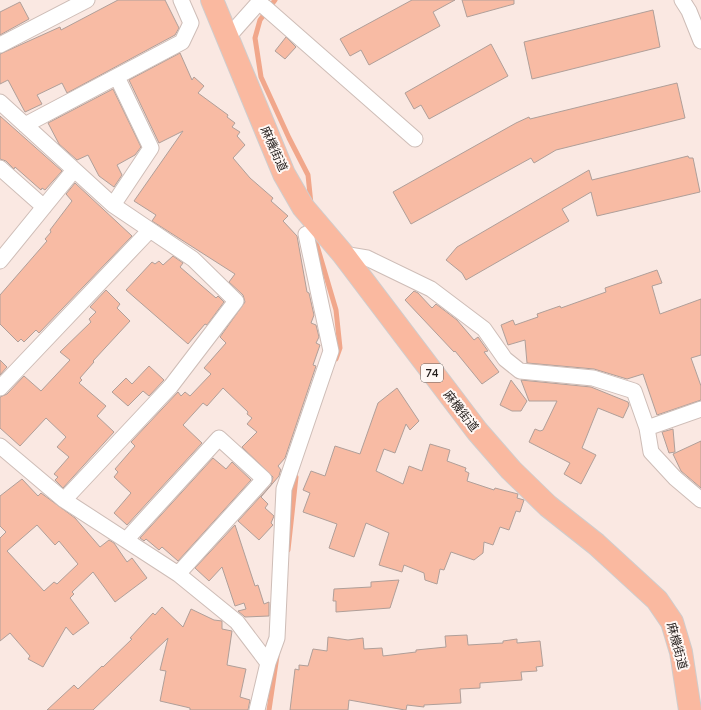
<svg xmlns="http://www.w3.org/2000/svg" width="701" height="710" viewBox="0 0 701 710" font-family="Lato,'Noto Sans JP',sans-serif">
  <style>
    .lines { fill: none; stroke-linecap: round; stroke-linejoin: round }
    .stream { stroke: #f1a78b; stroke-width: 5 }
    .building { fill: #f8bba4; stroke: #b09f99; fill-rule: evenodd }
    .minor-casing { stroke: #cebdb7; stroke-width: 17 }
    .primary-casing { stroke: #cfcdcd; stroke-width: 24 }
    .minor { stroke: #fff; stroke-width: 15 }
    .primary { stroke: #fab9a0; stroke-width: 22 }
    .labels { text-anchor: middle; stroke-width: 4; stroke-linejoin: round; paint-order: stroke }
    .shield { fill: #fff8f5; stroke: #655f5c; stroke-width: 1 }
    .shield-label { font-size: 11px; font-weight: bold; fill: #231d1b }
    .street-label { font-size: 12px; fill: #231d1b; stroke: #fff8f5 }
  </style>
  <rect width="100%" height="100%" fill="#fae8e2"/>
  <g class="lines">
    <path class="stream" d="M275,0L260,20L255,38L261,77L289,138L308,175L311,204
      M313,232L336,310L340,348L336,359
      M288,550L296,477
      M269,710L277,656"/>
  </g>
  <path class="building" d="M118,0H165L179,28L175,35L67,93L62,83L37,95L42,104L25,112L8,80L0,84V54L60,27L61,30Z
    M412,0H455L433,12L440,26L369,65L361,50L350,56L340,39Z
    M462,0H514V4L467,17Z
    M20,2L29,19L0,35V12Z
    M653,10L660,47L532,79L524,42Z
    M286,37L296,47L285,59L275,51Z
    M491,44L508,76L429,119L421,105L414,109L405,93Z
    M180,53L192,80L194,77L204,86L198,93L228,115L227,117L235,123L232,127L240,132L237,136L245,145L233,158L250,178L273,198L271,201L288,216L283,221L297,236L307,292L309,293L314,315L311,323L316,325L319,337L316,343L320,345L313,365L316,366L285,458L278,466L281,470L280,472L279,476L261,497L268,504L265,508L274,516L271,523L273,525L259,540L238,521L271,485L273,477L242,447L257,432L247,424L252,418L247,414L248,412L223,388L207,406L203,403L183,425L202,443L127,525L114,513L131,493L114,477L118,472L115,469L135,446L131,442L178,392L181,396L185,392L190,396L211,374L204,368L226,343L220,337L245,302L243,295L229,282L235,274L152,221L156,215L134,201L183,131L159,143L129,80Z
    M677,83L685,118L556,150L534,163L531,158L411,224L393,192L516,123L529,117L530,119Z
    M113,89L141,147L135,155L117,165L122,175L114,187L99,176L88,155L77,160L59,144L48,123Z
    M0,116L62,171L45,190L42,188L41,190L15,167L14,169L6,161L0,159Z
    M688,156L689,158H693L700,192L597,216L591,192L562,209L569,221L466,280L462,273L446,260L457,247L589,170L592,180Z
    M75,183L132,236L39,333L36,330L24,342L21,339L18,342L0,324V295L47,241L45,239L51,232L50,230L72,201L66,194Z
    M173,256L183,263L180,267L216,298L218,296L224,302L207,325L205,324L188,344L126,290L152,262L155,264L159,261L163,265Z
    M657,270L662,283L652,286L660,314L701,299V355L691,358L701,386V400L657,415L643,374L627,379L594,369L527,363L525,340L508,345L501,325L513,320L515,325L538,317L537,314L560,306L561,308L606,292L605,288Z
    M106,290L120,304L117,308L130,321L93,361L94,362L80,378L82,380L79,383L106,406L97,416L114,432L63,488L55,480L58,477L54,474L69,457L57,447L66,437L46,418L20,446L0,428V397L7,394L24,376L41,391L70,360L60,352L91,322L89,319L96,312L90,307Z
    M414,291L418,293L432,308L436,304L457,320L474,340L478,337L488,351L484,352L499,372L482,384L455,351L454,352L405,300Z
    M0,360L7,367L0,375Z
    M149,366L164,380L149,396L143,391L128,406L112,392L126,378L132,384Z
    M511,380L527,401L521,411H512L500,405Z
    M521,380L591,387L628,402L629,405L623,418L598,408L582,448L596,455L581,484L564,474L570,463L529,442L535,429L540,431L543,430L557,401H529Z
    M397,388L419,421L410,430L406,424L395,453L384,449L376,471L403,484L409,466L422,471L430,444L450,450L447,461L466,468L465,471L469,473L467,481L494,490L495,488L518,494L517,498L524,500L520,512L516,511L509,530L500,527L493,545L484,542L483,553L474,560L451,552L444,570L440,569L437,584L425,580L424,573L404,565L402,572L379,565L389,533L366,523L354,557L329,548L337,524L303,512L310,493L303,490L311,471L325,476L335,446L360,454L378,403Z
    M673,429L675,452L669,453L662,432Z
    M701,441V488L681,471L673,454Z
    M213,458L226,469L232,462L251,480L178,561L162,547L159,550L146,539L144,541L140,538Z
    M22,479L38,496L41,493L75,518L100,547L109,540L114,543L127,562L132,558L147,578L115,602L93,572L72,592L74,594L70,598L89,623L73,635L66,627L43,667L28,659L30,656L10,633L0,641V538L6,532L0,526V496ZM37,525L55,545L59,541L78,564L57,584L54,582L44,591L7,551Z
    M235,525L255,586L258,585L264,604L269,602V616L245,617L238,611L246,609L244,603L235,606L222,567L209,581L195,568Z
    M399,580L390,608L336,612V601H333L334,589L371,587V582Z
    M162,607L183,627L191,609L214,620L222,621V629L232,631L227,665L246,669L240,697L250,700L248,710H190V708L186,707L160,701L166,671L160,670L168,638L93,710H47L74,685L78,689L102,666L103,667L132,639L130,638L153,613L155,615Z
    M467,635L468,645L503,643V641L517,639V643L540,641L543,666L536,667L537,671L521,672L522,680L480,683V688L460,689L461,703L424,705V707L407,705L406,710H405L349,700L348,710H290L295,669L299,670V665L308,666L313,649L327,651L328,637L348,640L363,638L364,649L382,648L383,656L416,652V650L446,647L445,636Z"/>
  <g class="lines">
    <g class="minor-casing">
      <path id="minor" d="M682,0L689,11L701,41
        M259,2L415,139
        M228,37L261,0
        M0,45L87,0
        M0,102L113,205L193,259L236,301L171,386L64,500
        M25,125L182,42L191,23L181,0
        M0,168L44,207
        M113,205L151,148L117,77
        M343,254L367,258L431,289L484,329L505,359L520,371L593,378L634,391L647,428L651,452L675,478L701,500
        M0,261L74,170
        M0,388L150,230
        M647,428L701,409
        M0,446L64,500L178,574L237,622L268,663
        M126,540L219,438L264,479L178,574
        M257,710L268,663L277,638L284,489L331,351L306,234"/>
    </g>
    <g class="primary-casing">
      <path id="primary" d="M212,0L284,174L303,207L343,254L477,431L511,470L548,506L596,544L657,600L672,622L681,652L690,710"/>
    </g>
    <use href="#minor" class="minor"/>
    <use href="#primary" class="primary"/>
  </g>
  <g class="labels">
    <rect class="shield" x="421" y="364" width="22" height="18" rx="3"/>
    <g class="shield-label">
      <text x="432" y="377">74</text>
    </g>
    <g class="street-label">
      <text transform="translate(274 149) rotate(66)" y="4">麻機街道</text>
      <text transform="translate(461 411) rotate(52)" y="4">麻機街道</text>
      <text transform="translate(677 646) rotate(75)" y="4">麻機街道</text>
    </g>
  </g>
</svg>
